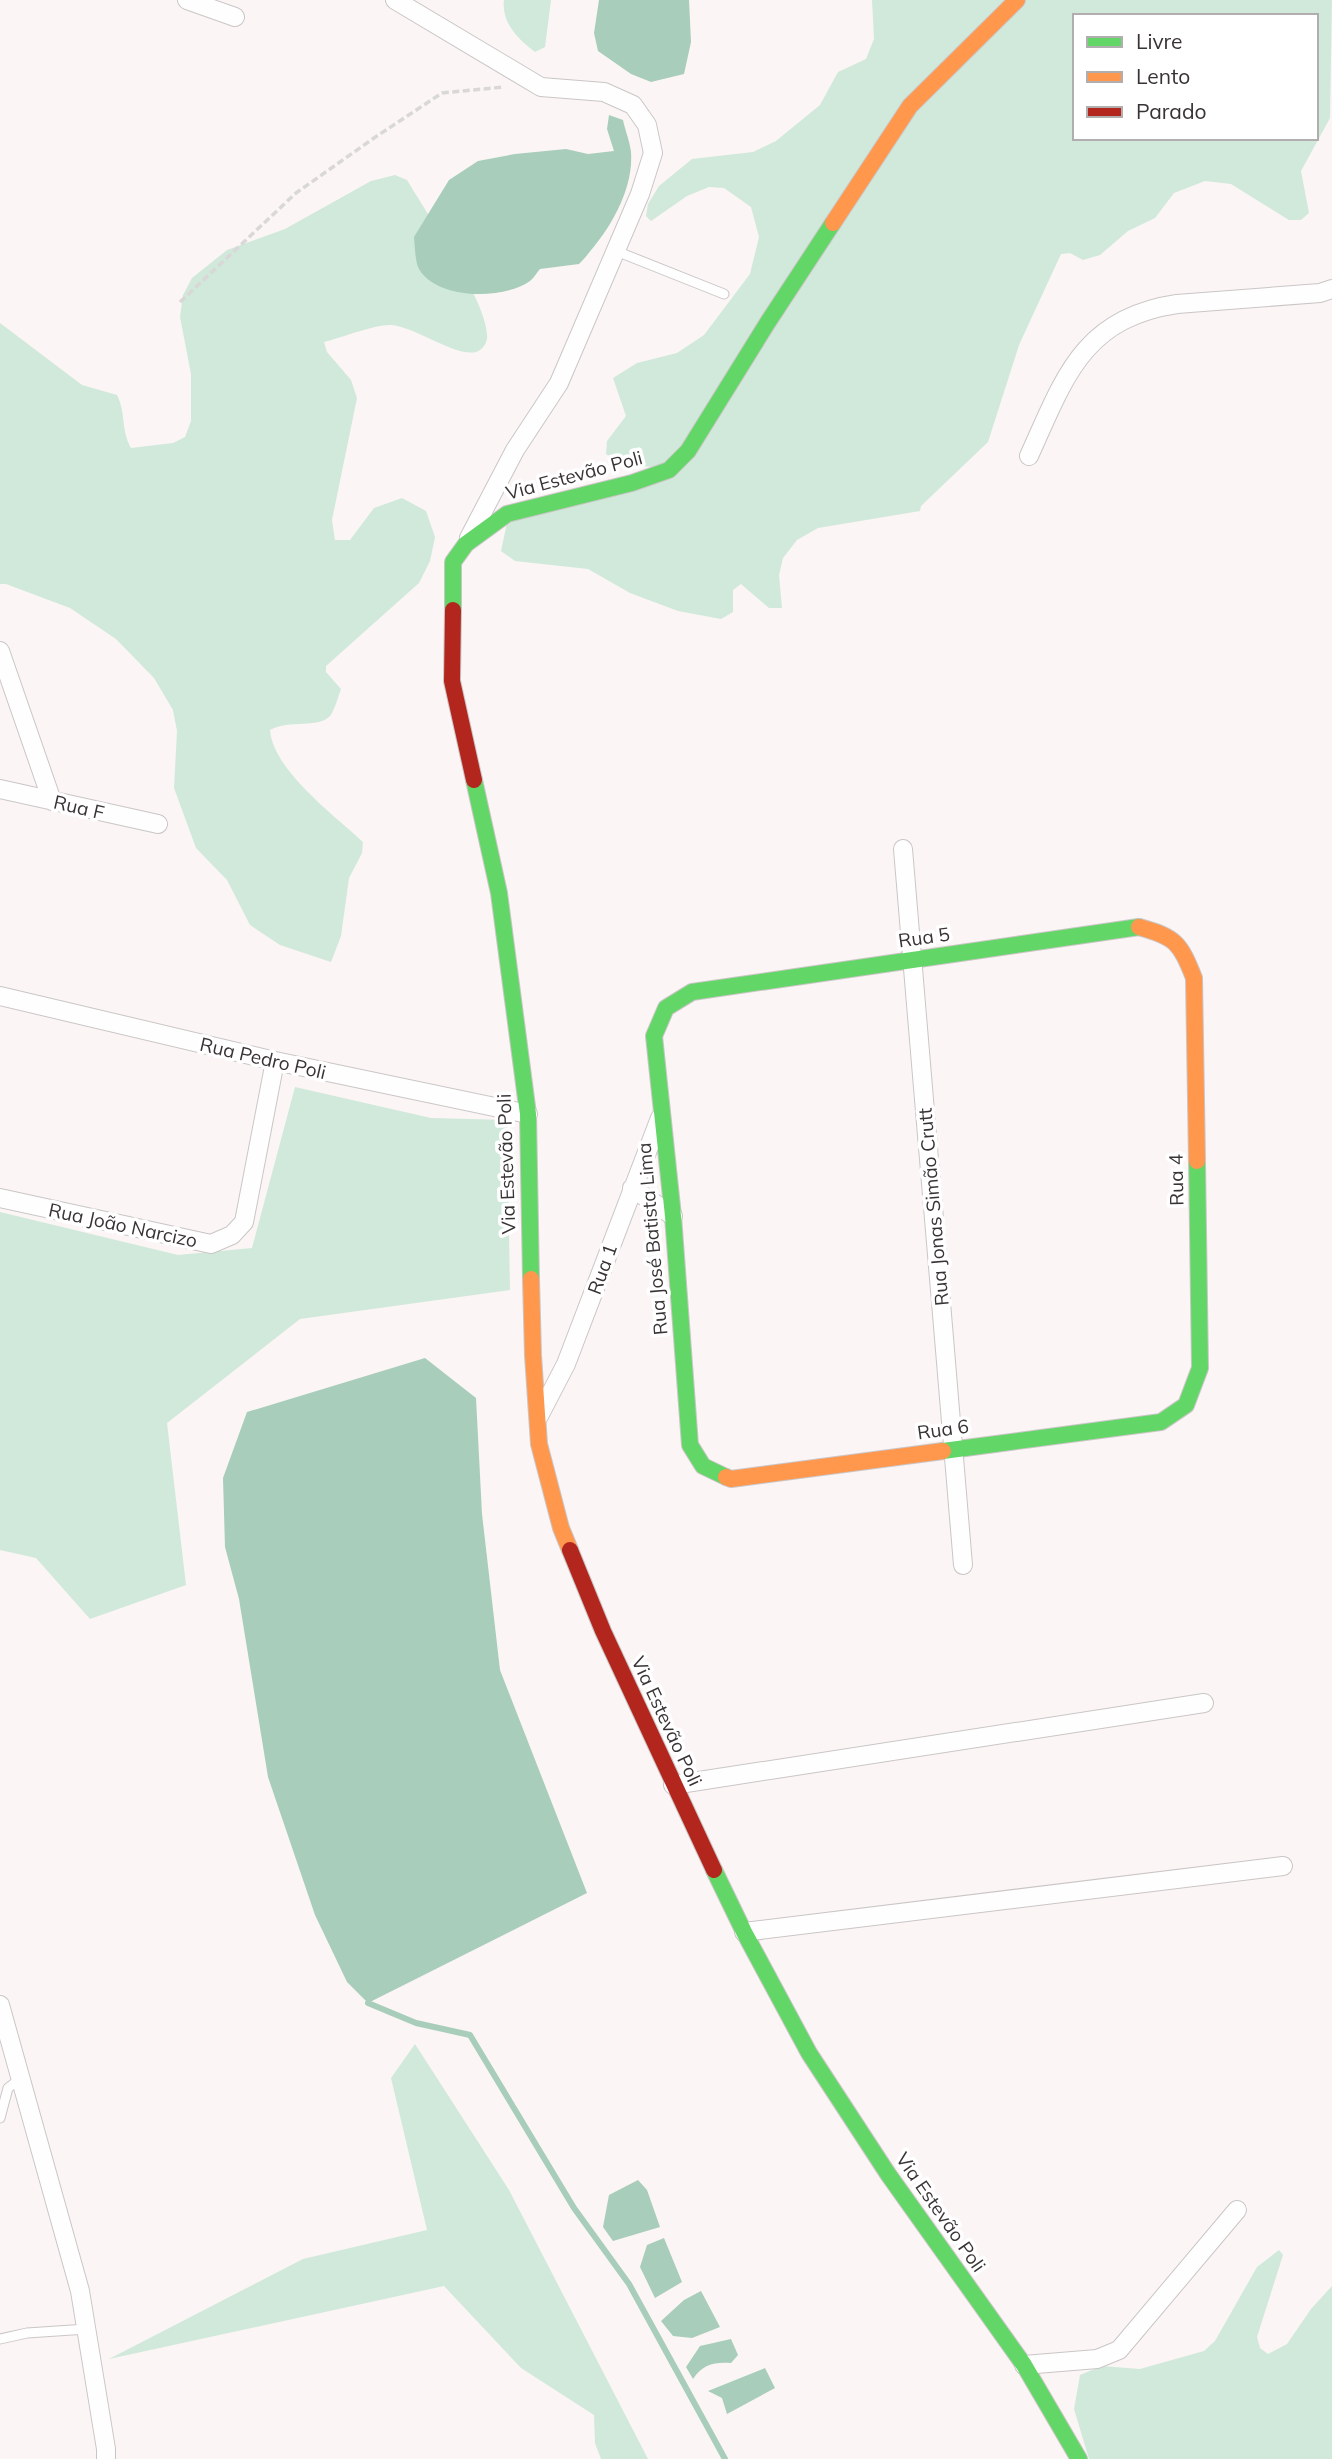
<svg xmlns="http://www.w3.org/2000/svg" width="1332" height="2459" viewBox="0 0 1332 2459" font-family="Mulish,sans-serif">
  <style>
    .green { fill: #d0e9db; fill-rule: evenodd }
    .water { fill: #a8cdba }
    .lines { fill: none; stroke-linecap: round; stroke-linejoin: round }
    .stream { stroke: #a8cdba; stroke-width: 6 }
    .lane-casing { stroke: #cbc6c6; stroke-width: 11 }
    .street-casing { stroke: #cbc6c6; stroke-width: 20 }
    .fast-casing { stroke: #cbc6c6; stroke-width: 18 }
    .slow-casing { stroke: #cbc6c6; stroke-width: 18 }
    .jam-casing { stroke: #cbc6c6; stroke-width: 18 }
    .path { stroke: #d9d7d7; stroke-width: 3.5; stroke-dasharray: 7 3.5; stroke-linecap: butt }
    .lane { stroke: #fefefe; stroke-width: 9 }
    .street { stroke: #fefefe; stroke-width: 18 }
    .fast { stroke: #63d668; stroke-width: 16 }
    .slow { stroke: #ff974d; stroke-width: 16 }
    .jam { stroke: #b3261e; stroke-width: 16 }
    .labels { text-anchor: middle; stroke-width: 7; stroke-linejoin: round; paint-order: stroke }
    .street-label { font-size: 19px; fill: #393434; stroke: #fff }
  </style>
  <rect width="100%" height="100%" fill="#fbf5f5"/>
  <path class="green" d="M504,0H551L545,47L535,52C519,40 501,23 504,0Z
    M872,0H1332L1330,118L1301,171L1309,213L1301,220H1289L1231,184L1205,181L1174,193L1155,218L1128,231L1100,255L1083,260L1070,253L1061,254L1019,345L988,442L921,506L920,511L818,528L797,540L783,558L779,575L782,608H769L741,584L733,590V612L721,619L678,611L630,593L588,569L515,561L501,551L507,523L661,467L623,466L606,454L607,441L626,416L613,378L637,363L677,353L704,335L750,274L759,237L751,207L724,188L709,187L687,196L651,221L646,216L648,204L659,186L692,159L753,152L776,141L820,105L838,72L866,59L874,39ZM1075,16H1316V138H1075Z
    M395,175L407,180C427,214 486,300 487,335C488,342 483,350 476,352C455,357 416,327 391,325C376,324 340,338 324,342L327,352L351,380L357,398L332,520L335,540H350L374,508L402,498L426,511L435,537L430,561L419,583L326,666V672L341,689C338,697 335,709 330,716C317,729 290,719 270,730C273,770 334,815 363,842L362,853L349,878L341,936L331,962L280,945L250,925L227,880L196,848L174,788L177,731L173,710L154,678L116,639L70,608L6,584H0V323L82,385L117,395C126,413 121,431 131,448L173,443L185,437L191,421V374L180,317L183,295L192,278L227,250L285,229L371,181Z
    M295,1087L431,1118L507,1120L510,1290L300,1319L167,1423L186,1585L90,1619L36,1558L0,1550V1212L178,1255L252,1248Z
    M415,2044L509,2190L648,2459H601L595,2443L594,2415L521,2368L444,2286L109,2359L303,2259L427,2230L391,2078Z
    M1279,2250L1283,2255L1257,2337L1260,2348L1268,2354L1287,2344L1311,2309L1332,2286V2459H1089L1074,2409L1080,2375L1102,2366L1140,2369L1204,2351L1215,2341L1257,2267Z"/>
  <path class="water" d="M599,0H689L691,42L684,74L651,82L631,74L598,51L594,33Z
    M609,115L623,120C625,130 630,142 631,152C634,193 606,236 579,264L540,269C537,272 534,278 530,281C504,300 437,300 419,269C415,262 415,246 414,237L449,180L478,161L515,154L566,149L588,154L614,151L607,129Z
    M425,1358L476,1398L482,1514L500,1670L587,1893L368,2003L347,1982L315,1915L268,1777L239,1599L225,1547L223,1478L247,1412Z
    M638,2180L647,2190L660,2227L613,2241L603,2227L609,2195Z
    M664,2238L682,2282L655,2298L640,2267L647,2245Z
    M701,2291L720,2327L692,2338L673,2336L661,2321L684,2300Z
    M731,2339L738,2355L731,2363C714,2362 703,2364 693,2379L686,2367L700,2346Z
    M765,2368L775,2388L727,2414L722,2398L708,2391Z"/>
  <g class="lines">
    <path class="stream" d="M368,2003L416,2023L470,2035L574,2208L629,2284L725,2459"/>
    <g class="lane-casing">
      <path id="lane" d="M616,251L724,294
        M0,2118L8,2088L21,2078
        M0,2339L27,2333L87,2329"/>
    </g>
    <g class="street-casing">
      <path id="street" d="M187,0L235,17
        M395,0L541,87L604,92L633,105L647,125L653,153L640,194L559,383L515,450L469,538
        M1029,456C1064,379 1082,318 1177,304L1320,293L1332,289
        M0,651L52,801
        M0,789L158,824
        M903,849L963,1565
        M0,996L275,1061L528,1114
        M632,1188L673,1216
        M0,1198L211,1244L232,1235L244,1222L275,1061
        M539,1416L566,1364L660,1118
        M673,1785L1204,1703
        M744,1932L1283,1866
        M0,2005L80,2291L106,2449V2459
        M1024,2365L1097,2359L1119,2350L1237,2210"/>
    </g>
    <g class="fast-casing">
      <path id="fast" d="M453,610V562L466,544L507,514L632,483L669,470L688,451L768,322L833,223
        M474,780L499,893L528,1114L531,1279
        M943,1451L1161,1422L1186,1405L1200,1368L1197,1161
        M726,1477L703,1466L690,1445L673,1216L654,1036L666,1008L692,992L1139,927
        M714,1870L744,1932L809,2053L888,2174L1024,2365L1079,2459"/>
    </g>
    <g class="slow-casing">
      <path id="slow" d="M833,223L910,106L1017,0
        M1139,927C1176,937 1180,943 1194,978L1197,1161
        M531,1279L533,1355L539,1444L561,1528L570,1550
        M726,1477L731,1479L943,1451"/>
    </g>
    <g class="jam-casing">
      <path id="jam" d="M453,610L452,681L474,780
        M570,1550L603,1631L714,1870"/>
    </g>
    <path class="path" d="M180,302L296,193L374,138L442,93L503,87"/>
    <use href="#lane" class="lane"/>
    <use href="#street" class="street"/>
    <use href="#fast" class="fast"/>
    <use href="#slow" class="slow"/>
    <use href="#jam" class="jam"/>
  </g>
  <g class="labels">
    <g class="street-label">
      <text transform="translate(574 475) rotate(-15)" y="7">Via Estevão Poli</text>
      <text transform="translate(79 807) rotate(13)" y="7">Rua F</text>
      <text transform="translate(924 937) rotate(-8)" y="7">Rua 5</text>
      <text transform="translate(263 1058) rotate(13)" y="7">Rua Pedro Poli</text>
      <text transform="translate(506 1164) rotate(-92)" y="7">Via Estevão Poli</text>
      <text transform="translate(1176 1180) rotate(-91)" y="7">Rua 4</text>
      <text transform="translate(933 1207) rotate(-95)" y="7">Rua Jonas Simão Crutt</text>
      <text transform="translate(123 1225) rotate(12)" y="7">Rua João Narcizo</text>
      <text transform="translate(652 1239) rotate(-95)" y="7">Rua José Batista Lima</text>
      <text transform="translate(602 1269) rotate(-70)" y="7">Rua 1</text>
      <text transform="translate(943 1429) rotate(-8)" y="7">Rua 6</text>
      <text transform="translate(667 1721) rotate(65)" y="7">Via Estevão Poli</text>
      <text transform="translate(941 2212) rotate(55)" y="7">Via Estevão Poli</text>
    </g>
  </g>
  <rect x="1073" y="14" width="245" height="126" fill="#ffffff" stroke="#b0aeae" stroke-width="2"/>
  <rect x="1087" y="37" width="35" height="10" fill="#63d668" stroke="#b0aeae" stroke-width="2"/>
  <text x="1136" y="49" font-size="21" fill="#393434">Livre</text>
  <rect x="1087" y="72" width="35" height="10" fill="#ff974d" stroke="#b0aeae" stroke-width="2"/>
  <text x="1136" y="84" font-size="21" fill="#393434">Lento</text>
  <rect x="1087" y="107" width="35" height="10" fill="#b3261e" stroke="#b0aeae" stroke-width="2"/>
  <text x="1136" y="119" font-size="21" fill="#393434">Parado</text>
</svg>
